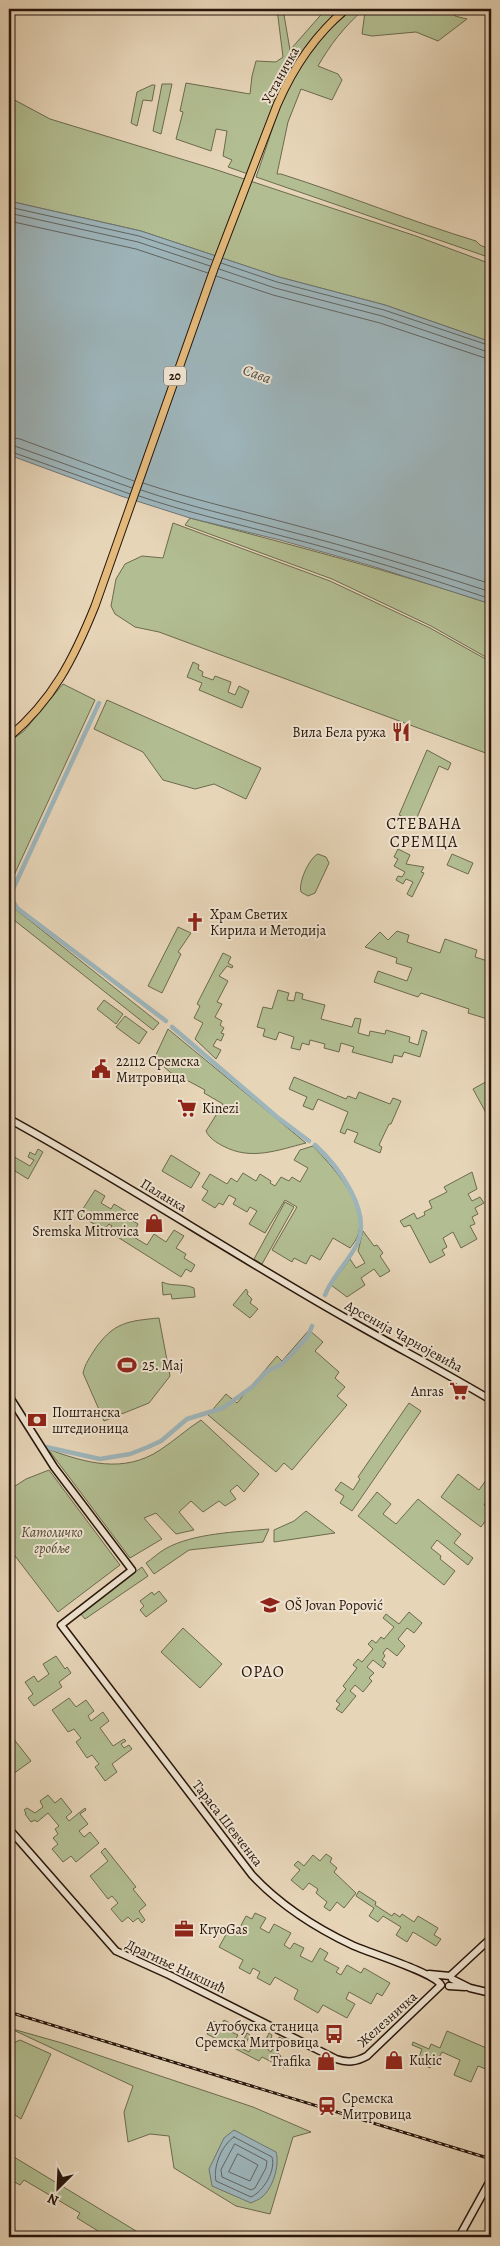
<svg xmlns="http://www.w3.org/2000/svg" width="500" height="2246" viewBox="0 0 500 2246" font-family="Alegreya,serif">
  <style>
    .green { fill: #b2be92; stroke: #6c6a4e }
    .water { fill: #9db5bb; stroke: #6e7574 }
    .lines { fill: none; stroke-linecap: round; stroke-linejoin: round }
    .shore { stroke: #626562; stroke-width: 1 }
    .canal { stroke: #9db5bb; stroke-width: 4.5 }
    .secondary-casing { stroke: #27150a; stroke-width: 9 }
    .primary-casing { stroke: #27150a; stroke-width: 9 }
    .secondary { stroke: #efe4d1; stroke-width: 6 }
    .primary { stroke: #e4ba7c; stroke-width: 7 }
    .rail-casing { stroke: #27150a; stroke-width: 3 }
    .rail { stroke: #efe4d1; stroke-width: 1; stroke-dasharray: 4; stroke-linecap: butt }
    .labels { text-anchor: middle; stroke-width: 4; stroke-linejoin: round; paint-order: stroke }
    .shield { fill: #efe4d1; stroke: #635346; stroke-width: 1 }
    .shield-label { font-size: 12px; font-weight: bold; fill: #27150a }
    .street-label { font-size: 14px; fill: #27150a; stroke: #efe4d1 }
    .poi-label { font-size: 14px; fill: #27150a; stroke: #efe4d1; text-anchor: start }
    .park-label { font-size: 14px; font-style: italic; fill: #514833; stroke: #efe4d1 }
    .water-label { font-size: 15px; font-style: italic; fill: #504d48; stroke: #efe4d1 }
    .quarter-label { font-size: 16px; letter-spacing: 1px; fill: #27150a; stroke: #efe4d1 }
  </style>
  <rect width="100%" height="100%" fill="#e7d5b8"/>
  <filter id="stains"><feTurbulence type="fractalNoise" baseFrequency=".004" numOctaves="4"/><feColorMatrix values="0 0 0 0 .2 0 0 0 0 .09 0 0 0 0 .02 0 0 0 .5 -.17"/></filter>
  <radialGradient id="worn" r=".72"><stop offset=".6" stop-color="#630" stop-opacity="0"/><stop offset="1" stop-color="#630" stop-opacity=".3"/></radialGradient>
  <path class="green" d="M277,9H283L290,50L326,9H343L297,62L284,82L248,174L228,167L232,160L223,156L227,131L216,129L211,151L176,139L183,112L180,111L186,83L250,94L252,76L256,61L276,62L283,57Z
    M353,9H453L455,16L467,19L438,41L416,32L372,36L362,34L365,12L362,11C344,27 330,45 318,66L338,74L342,80L332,100L301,89L288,122L277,174H281C347,195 410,221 476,241L480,245L491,250V258L256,177C271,136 281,92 307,56C319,38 337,23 353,9Z
    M162,84H172L161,134L153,131Z
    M152,85H155L152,101L143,100L137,126L131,123L137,92Z
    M9,97L50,119L214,169L416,236L491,264V342L385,305L279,277L141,231L9,201Z
    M190,518C292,545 392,571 491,604V660L431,626L332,579L185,525Z
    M173,523L330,581L430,628L491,662V755L159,632L135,627L115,614L111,606L116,579L125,564L142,556L163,558Z
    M193,662L199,665L198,669L203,672L202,676L213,680L215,676L231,682L228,692L235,695L239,686L249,691L242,708L199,690L202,683L187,677Z
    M63,684L95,700L9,886V742L24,731Z
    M107,700L261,768L246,799L214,784L195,789L163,780L143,752L94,729Z
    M427,750L451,763L448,770L439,766L415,822L399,815Z
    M398,849L410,855L406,864L424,867L421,872L424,873L412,897L407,894L413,882L406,879L403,884L396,880L398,876L402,877L405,872L394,866L398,859L394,857Z
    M318,854L326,857L329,863L315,893L308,896L301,892C298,883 309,858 318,854Z
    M452,854L473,863L468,874L447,865Z
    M10,898L14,908L159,1023L153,1030L14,920L9,926Z
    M178,927L191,933L178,952L181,954L162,993L148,986Z
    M397,931L409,935L407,942L440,953L445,939L477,950L475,957L491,962V1020L468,1013L469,1009L421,993L418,997L374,982L378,971L407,981L412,968L396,963L397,958L365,947L380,932L388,940Z
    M223,953L231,957L228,963L233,966L232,968L227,966L219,976L228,981L217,1002L222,1004L215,1017L222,1021L220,1025L224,1028L221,1033L224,1034L221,1041L217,1039L213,1046L221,1050L216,1059L195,1039L203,1023L194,1018L200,1006L197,1004Z
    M278,990L289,993L287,1000L294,1001L296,992L303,994L302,999L325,1005L321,1019L352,1027L355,1018L361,1019L358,1033L369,1036L370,1031L385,1034L386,1030L410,1037L409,1042L418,1045L422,1030L427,1032L420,1057L404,1052L402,1057L394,1055L392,1063L352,1052L354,1047L341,1043L339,1052L324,1048L325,1044L310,1040L309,1045L302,1043L300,1050L291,1048L294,1037L279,1032L276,1040L263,1036L265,1029L257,1027L263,1007L272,1009Z
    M104,1000L123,1014L116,1024L97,1009Z
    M125,1016L147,1032L139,1044L116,1027Z
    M168,1029L306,1143C278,1150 251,1161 223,1146C217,1143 209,1138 206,1131L223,1104L204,1093L205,1090L181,1077L179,1079C170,1073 163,1065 154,1059Z
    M294,1077L346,1099L348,1096L356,1099L359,1092L390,1104L393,1098L401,1101L391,1124H389L379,1145L382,1147L380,1153L354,1142L358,1133L347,1129L345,1134L340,1132L348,1112L318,1099L313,1110L303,1106L307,1097L289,1089Z
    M491,1079V1122L473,1089Z
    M313,1146C332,1166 368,1204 358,1235C357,1239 353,1244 350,1248L333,1238L320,1260L311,1255L306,1264L294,1258L292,1262L272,1250L297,1207L285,1200L265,1233L249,1224L257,1211L250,1207L247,1212L233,1204L236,1199L229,1195L223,1205L219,1203L215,1208L202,1200L208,1191L202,1187L210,1174L227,1184L231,1178L237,1182L243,1173L256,1181L260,1174L271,1181L270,1183L275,1186L281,1177L289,1181L292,1177L300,1182L308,1168L294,1160L300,1150Z
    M38,1149L43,1152L28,1179L15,1171L9,1182V1159L11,1155L30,1166L34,1160L28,1157L30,1152L35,1155Z
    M171,1155L200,1173L191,1188L162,1171Z
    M472,1172L477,1189L468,1194L472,1201L480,1197L484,1203L475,1208L478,1214L472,1217L475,1224L470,1226L477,1239L461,1248L453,1232L443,1238L447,1247L442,1250L445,1255L430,1263L410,1225L404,1227L400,1221L414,1213L417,1219L425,1215L424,1212L432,1208L429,1201L447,1192L444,1187Z
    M95,1190L105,1196L101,1203L111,1209L114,1204L132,1215L130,1219L138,1224L132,1236L147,1245L154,1234L166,1242L174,1230L184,1236L176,1248L186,1254L184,1258L195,1265L191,1272L186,1269L181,1277L108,1231L112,1226L109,1224L104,1230L79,1215Z
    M285,1202L294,1207L262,1264L254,1259Z
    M363,1231L374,1246L377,1245L383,1253L380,1256L390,1271L380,1277L374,1269L361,1278L365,1285L347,1297L331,1285L350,1259L356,1268L365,1263L358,1251Z
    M162,1282C173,1287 183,1283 194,1288L195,1297L172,1299L171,1294L163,1295Z
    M246,1289L248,1292L247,1294L252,1299L250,1303L258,1309L250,1318L233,1305Z
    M159,1318L170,1376L149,1403L104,1421L83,1373C85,1364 90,1357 95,1349C114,1322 128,1321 159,1318Z
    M309,1330L323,1342L315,1351L339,1372L335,1378L345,1387L337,1396L347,1405L292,1470L284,1463L276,1472L208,1415L226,1394L237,1403L277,1356L282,1361Z
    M409,1403L421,1411L352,1511L340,1503L344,1496L335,1490L341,1482L353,1490L360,1479L358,1477Z
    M201,1420L259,1474L244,1492L237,1485L230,1491L236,1499L225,1506L219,1501L203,1512L191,1501L179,1512L194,1530L176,1534L156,1513L144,1518L162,1539L130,1558L48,1449C85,1463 124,1474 160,1450C174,1441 187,1429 201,1420Z
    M49,1470L120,1565L58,1612L9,1548V1490L26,1479Z
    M491,1473V1495L484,1505L491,1511V1513L481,1527L441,1497L458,1474L479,1490Z
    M377,1492L391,1504L383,1514L396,1524L418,1499L461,1534L454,1543L473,1558L468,1565L437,1540L431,1548L441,1556L440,1559L455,1571L444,1585L358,1516Z
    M306,1511L335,1533L274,1542V1530L294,1521Z
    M269,1529L263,1542L189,1550L154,1574L146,1563C152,1559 158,1553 165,1549C193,1533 237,1532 269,1529Z
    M142,1567L148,1576L85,1619L80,1613Z
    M159,1591L167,1601L146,1617L140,1610L144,1606L140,1601L152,1592L154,1595Z
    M409,1612L422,1623L414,1633L407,1628L398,1639L405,1646L397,1656L387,1648L383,1653L385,1656L382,1660L386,1663L383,1668L373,1660L367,1667L374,1673L369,1678L372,1681L363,1692L355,1685L350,1691L356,1696L342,1713L336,1709L340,1704L336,1701L346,1689L343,1686L357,1668L353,1665L358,1659L362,1662L373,1649L368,1644L372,1640L376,1643L381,1637L384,1639L394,1627L383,1618L386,1614L399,1624Z
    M183,1628L222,1664L200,1688L161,1652Z
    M56,1656L65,1669L67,1667L71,1673L59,1682L62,1687L34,1706L28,1698L33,1694L25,1682L34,1676L38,1682L49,1674L43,1664Z
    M69,1698L76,1707L86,1700L94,1711L88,1716L91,1721L103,1712L109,1721L100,1728L113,1746L124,1739L126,1741L121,1744L124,1748L129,1745L132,1749L112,1764L117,1772L105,1781L95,1767L99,1764L92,1755L87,1758L76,1742L81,1738L74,1729L68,1732L52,1710Z
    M9,1733L31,1761L13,1774L9,1769Z
    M48,1795L55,1803L61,1798L72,1812L66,1817L69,1821L85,1808L86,1810L80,1814L88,1824L79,1831L84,1837L90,1832L99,1843L76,1862L71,1856L63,1862L52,1849L58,1844L53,1838L58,1834L55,1829L59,1826L48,1813L37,1822L35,1820L31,1822L25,1814L26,1813L24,1810L27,1808L35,1813L43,1807L40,1801Z
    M105,1848L136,1887L133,1889L146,1905L139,1911L145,1920L142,1923L138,1918L133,1922L128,1917L122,1922L111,1909L118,1903L112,1896L108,1899L90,1876L108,1861L101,1852Z
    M326,1854L332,1858L330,1862L337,1868L334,1872L356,1893L344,1908L337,1902L330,1911L324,1907L327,1902L316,1893L318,1889L309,1883L303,1890L291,1880L300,1870L294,1865L298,1861L304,1866L313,1855L320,1861Z
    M359,1891L376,1902L375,1905L392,1916L394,1913L400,1917L402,1914L414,1922L418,1916L438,1928L434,1935L441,1939L436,1946L413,1932L407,1942L396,1935L401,1927L383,1916L378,1922L369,1916L374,1908L356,1896Z
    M255,1913L266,1918L260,1928L269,1933L274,1924L291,1933L284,1945L290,1949L294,1943L304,1948L300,1956L312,1962L320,1948L328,1953L324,1960L339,1968L336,1972L341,1975L347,1965L361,1973L364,1968L390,1983L382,1996L377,1993L371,2004L349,1992L346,1999L355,2004L347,2018L323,2005L318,2013L294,1999L298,1990L275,1977L270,1985L257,1978L260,1972L253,1968L250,1974L239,1968L243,1960L219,1947L228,1931L236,1935L246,1916L252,1919Z
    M224,2020L232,2024L229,2031L238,2035L233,2044L240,2047L247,2033L250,2035L243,2049L249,2052L257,2036L261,2038L258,2046L262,2048L269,2033L272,2035L268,2050L271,2052L279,2037L283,2039L278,2054L281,2056L278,2061L285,2065L284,2068L262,2057L259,2061L207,2034L213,2021L221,2025Z
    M9,2028L62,2043L253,2107L311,2132L293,2137L270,2214L236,2206L174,2168L169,2136L150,2134L128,2142L124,2112L133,2086Z
    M447,2031L491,2050V2071L478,2066L471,2082L454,2075L460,2060L442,2052L438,2059L434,2058L430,2068L424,2065L426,2060L419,2057L422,2049L412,2045L413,2042L429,2049L431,2044L440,2048Z
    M20,2040L51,2054L21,2119L9,2111V2045Z
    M9,2154L146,2237H108L77,2218L80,2213L24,2180L20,2185L9,2179Z"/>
  <path class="water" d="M9,201L141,231L279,277L385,305L491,342V604L372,566L280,540L190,518L121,496L9,455Z
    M234,2130L276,2152C280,2165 273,2188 262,2197C259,2200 254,2201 251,2203L212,2186L209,2169L224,2138Z"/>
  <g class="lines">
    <path class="shore" d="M9,207L139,236L212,260
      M9,213L138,242L210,266
      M9,221L136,249L208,273
      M221,263L277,282L384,310L491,346
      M219,269L275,288L382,316L491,353
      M216,276L273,295L380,323L491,360
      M9,437L20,439L134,481
      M9,444L132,488
      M9,451L130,494
      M143,483C191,499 239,510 287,523C355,541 424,562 491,584
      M141,490C188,506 236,517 284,530C354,548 423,570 491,592
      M139,496C186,512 234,523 282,536C353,554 422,576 491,599
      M234,2137L272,2157C276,2170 264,2191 251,2197L216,2181C213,2167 221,2146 234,2137Z
      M235,2144L267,2161L266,2168L255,2188L251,2190L222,2177L221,2170Z
      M238,2154L258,2165L250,2181L229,2172Z"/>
    <path class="canal" d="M99,703L13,889L11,898L17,908L166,1021
      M172,1027L277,1117L309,1141
      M315,1145C338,1166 374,1213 356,1246C347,1263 332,1277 325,1295
      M46,1447L100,1459L130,1454L148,1447L161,1441L187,1419L223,1408L252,1387L267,1371L281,1365L292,1354L308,1336L312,1326"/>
    <g class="secondary-casing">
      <path id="secondary" d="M9,1119C124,1182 234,1255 349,1320C396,1347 444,1372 491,1400
        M9,1396L54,1467L132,1570L61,1625L252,1875C280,1905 314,1927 352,1945C369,1953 433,1972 441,1985
        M9,1829L116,1951L169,1975L336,2059C348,2063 356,2062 367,2056L441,1985
        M429,1974L450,1976
        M450,1976L491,1938
        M452,1979L470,1988L491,1993
        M449,1986L465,1987
        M459,2237L491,2179"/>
    </g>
    <g class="primary-casing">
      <path id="primary" d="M9,737C53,700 74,658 95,606L214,269L277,105C293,68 315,35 346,9"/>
    </g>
    <use href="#secondary" class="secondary"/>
    <use href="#primary" class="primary"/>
    <g class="rail-casing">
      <path id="rail" d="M9,2012L491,2159"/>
    </g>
    <use href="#rail" class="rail"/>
  </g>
  <defs>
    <g id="restaurant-bare" transform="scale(1.5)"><path d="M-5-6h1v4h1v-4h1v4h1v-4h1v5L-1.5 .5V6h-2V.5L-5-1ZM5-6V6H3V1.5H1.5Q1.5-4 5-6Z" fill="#8f2418" stroke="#efe4d1" stroke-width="2.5" paint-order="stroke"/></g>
    <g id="church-bare" transform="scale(1.5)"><path d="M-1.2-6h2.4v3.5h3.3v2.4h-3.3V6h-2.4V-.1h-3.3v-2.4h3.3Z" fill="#8f2418" stroke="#efe4d1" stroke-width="2.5" paint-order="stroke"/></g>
    <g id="civic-bare" transform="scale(1.5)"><path d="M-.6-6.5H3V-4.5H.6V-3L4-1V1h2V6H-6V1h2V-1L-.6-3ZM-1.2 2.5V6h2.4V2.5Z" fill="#8f2418" stroke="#efe4d1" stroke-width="2.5" paint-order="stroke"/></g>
    <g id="supermarket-bare" transform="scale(1.5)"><path d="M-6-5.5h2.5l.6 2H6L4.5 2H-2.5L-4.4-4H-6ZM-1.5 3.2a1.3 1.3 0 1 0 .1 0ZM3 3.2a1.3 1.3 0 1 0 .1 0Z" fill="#8f2418" stroke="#efe4d1" stroke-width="2.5" paint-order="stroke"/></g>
    <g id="shop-bare" transform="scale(1.5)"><path d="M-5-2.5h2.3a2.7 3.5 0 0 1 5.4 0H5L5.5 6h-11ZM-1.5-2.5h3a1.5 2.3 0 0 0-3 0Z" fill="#8f2418" stroke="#efe4d1" stroke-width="2.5" paint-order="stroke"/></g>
    <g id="stadium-bare" transform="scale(1.5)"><path d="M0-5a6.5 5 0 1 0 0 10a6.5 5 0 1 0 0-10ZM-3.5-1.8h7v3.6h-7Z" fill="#8f2418" stroke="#efe4d1" stroke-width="2.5" paint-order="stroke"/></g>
    <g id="bank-bare" transform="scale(1.5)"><path d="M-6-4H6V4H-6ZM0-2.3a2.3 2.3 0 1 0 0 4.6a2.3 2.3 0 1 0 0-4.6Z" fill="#8f2418" stroke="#efe4d1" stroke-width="2.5" paint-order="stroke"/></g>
    <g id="school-bare" transform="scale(1.5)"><path d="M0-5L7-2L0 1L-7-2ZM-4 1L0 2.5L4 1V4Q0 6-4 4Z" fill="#8f2418" stroke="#efe4d1" stroke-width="2.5" paint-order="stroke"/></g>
    <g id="office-bare" transform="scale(1.5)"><path d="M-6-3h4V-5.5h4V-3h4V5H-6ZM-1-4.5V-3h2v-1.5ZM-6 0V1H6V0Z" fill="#8f2418" stroke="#efe4d1" stroke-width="2.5" paint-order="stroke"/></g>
    <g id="bus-bare" transform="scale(1.5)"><path d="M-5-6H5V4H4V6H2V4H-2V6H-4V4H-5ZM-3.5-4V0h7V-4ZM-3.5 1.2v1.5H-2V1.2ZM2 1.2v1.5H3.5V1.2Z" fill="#8f2418" stroke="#efe4d1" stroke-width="2.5" paint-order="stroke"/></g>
    <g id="station-bare" transform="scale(1.5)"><path d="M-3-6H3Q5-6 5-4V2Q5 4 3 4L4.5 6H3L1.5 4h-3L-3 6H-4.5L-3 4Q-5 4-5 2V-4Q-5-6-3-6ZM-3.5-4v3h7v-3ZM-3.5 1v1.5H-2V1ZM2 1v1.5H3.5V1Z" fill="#8f2418" stroke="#efe4d1" stroke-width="2.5" paint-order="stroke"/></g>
  </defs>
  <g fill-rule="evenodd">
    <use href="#restaurant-bare" x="401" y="732"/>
    <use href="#church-bare" x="195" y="922"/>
    <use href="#civic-bare" x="101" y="1069"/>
    <use href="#supermarket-bare" x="187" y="1108"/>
    <use href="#shop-bare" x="154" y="1223"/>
    <use href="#stadium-bare" x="127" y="1365"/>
    <use href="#supermarket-bare" x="459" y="1391"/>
    <use href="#bank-bare" x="37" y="1420"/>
    <use href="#school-bare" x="270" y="1605"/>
    <use href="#office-bare" x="184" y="1929"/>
    <use href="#bus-bare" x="334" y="2034"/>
    <use href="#shop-bare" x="394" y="2060"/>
    <use href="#shop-bare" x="326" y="2061"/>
    <use href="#station-bare" x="327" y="2106"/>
  </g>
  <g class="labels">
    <rect class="shield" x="164" y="366.5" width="22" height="19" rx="4"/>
    <g class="shield-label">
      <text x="175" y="380">20</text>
    </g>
    <g class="street-label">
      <text transform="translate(280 75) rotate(-61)" y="5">Устаничка</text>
      <text transform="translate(164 1195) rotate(31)" y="5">Паланка</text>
      <text transform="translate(404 1336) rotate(29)" y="5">Арсенија Чарнојевића</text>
      <text transform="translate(228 1823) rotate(52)" y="5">Тараса Шевченка</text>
      <text transform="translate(176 1966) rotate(25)" y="5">Драгиње Никшић</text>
      <text transform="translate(387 2019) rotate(-42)" y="5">Железничка</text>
    </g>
    <g class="poi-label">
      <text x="386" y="737" text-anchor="end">Вила Бела ружа</text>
      <text x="210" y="919">Храм Светих<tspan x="210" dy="16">Кирила и Методија</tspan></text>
      <text x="116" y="1066">22112 Сремска<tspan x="116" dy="16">Митровица</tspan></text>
      <text x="202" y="1113">Kinezi</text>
      <text x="139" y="1220" text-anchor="end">KIT Commerce<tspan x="139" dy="16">Sremska Mitrovica</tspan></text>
      <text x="142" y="1370">25. Maj</text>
      <text x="444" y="1396" text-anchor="end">Anras</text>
      <text x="52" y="1417">Поштанска<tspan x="52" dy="16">штедионица</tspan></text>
      <text x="285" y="1610">OŠ Jovan Popović</text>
      <text x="199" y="1934">KryoGas</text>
      <text x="319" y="2031" text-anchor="end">Аутобуска станица<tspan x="319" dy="16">Сремска Митровица</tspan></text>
      <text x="409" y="2065">Kukic</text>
      <text x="311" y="2066" text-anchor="end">Trafika</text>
      <text x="342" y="2103">Сремска<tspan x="342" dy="16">Митровица</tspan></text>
    </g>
    <g class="park-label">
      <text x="52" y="1537">Католичко<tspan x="52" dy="16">гробље</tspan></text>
    </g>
    <g class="water-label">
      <text transform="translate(257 374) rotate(20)" y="5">Сава</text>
    </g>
    <g class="quarter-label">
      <text x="424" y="829">СТЕВАНА<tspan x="424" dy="18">СРЕМЦА</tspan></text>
      <text x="263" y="1677">ОРАО</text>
    </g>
  </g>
  <rect width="500" height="2246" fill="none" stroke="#e7d5b8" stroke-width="30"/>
  <rect x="10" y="10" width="480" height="2226" fill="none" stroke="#27150a" stroke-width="2.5"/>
  <rect x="15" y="15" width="470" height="2216" fill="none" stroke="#27150a"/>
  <g transform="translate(58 2188) rotate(204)" stroke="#efe4d1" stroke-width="4" paint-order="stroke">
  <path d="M0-4L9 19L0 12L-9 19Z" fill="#27150a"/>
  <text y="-8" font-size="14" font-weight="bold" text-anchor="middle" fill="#27150a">N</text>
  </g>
  <rect width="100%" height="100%" filter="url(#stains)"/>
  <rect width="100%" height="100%" fill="url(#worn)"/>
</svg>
